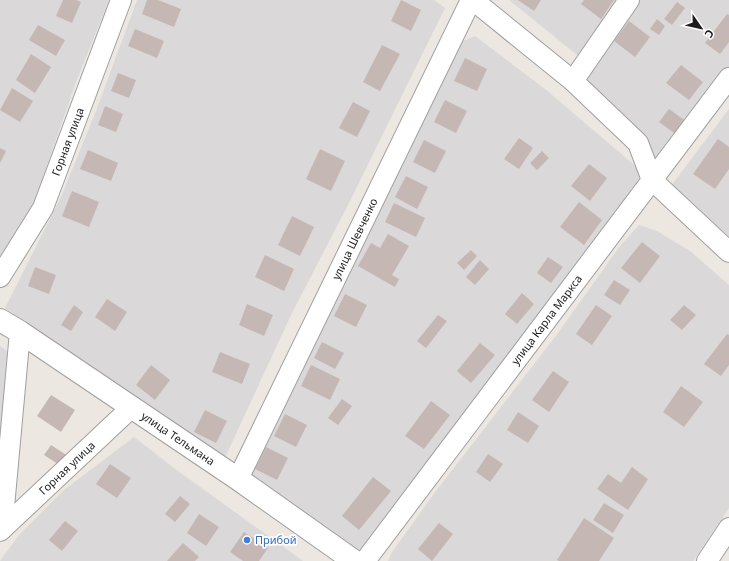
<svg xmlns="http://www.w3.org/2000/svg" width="729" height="561" viewBox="0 0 729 561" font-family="'Noto Sans',sans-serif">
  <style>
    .residential { fill: #dad8d9 }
    .building { fill: #c5b8b4 }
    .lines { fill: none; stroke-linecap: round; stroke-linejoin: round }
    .minor-casing { stroke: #a0a0a0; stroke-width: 22 }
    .tertiary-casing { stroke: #a0a0a0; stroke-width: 24 }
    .minor { stroke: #fff; stroke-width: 20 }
    .tertiary { stroke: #fff; stroke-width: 22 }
    .shop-dot { fill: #3f7fe0; stroke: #fff; stroke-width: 1.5 }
    .labels { text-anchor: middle; stroke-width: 3.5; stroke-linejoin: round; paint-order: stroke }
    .street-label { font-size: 11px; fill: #1c1c1c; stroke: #fff }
    .shop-label { font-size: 11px; fill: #366cbe; stroke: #fff; text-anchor: start }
  </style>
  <rect width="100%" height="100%" fill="#ede7e1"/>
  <path class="residential" d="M0,0H109L76,82L32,209L0,262Z
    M137,0H434L445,8L349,203L292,313L222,464L111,383L5,308L61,197L96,111Z
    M509,0H623L582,59Z
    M638,0H729V76L660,164L579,87Z
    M475,36L545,89L639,169L638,199L361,554L249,475L376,211L463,41Z
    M729,109V259L662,198Z
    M639,225L657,231L690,251L729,285V508L693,561H388L392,552L436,491L555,337L620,246Z
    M0,346L10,353L0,453Z
    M134,437L178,471L303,561H0L19,535L64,490Z"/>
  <path class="building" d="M63,0H76L81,2L72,23L56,16Z
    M147,0H158L181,9L174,27L142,14Z
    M401,0L421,10L411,31L391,21Z
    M518,0H541L534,11Z
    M584,0H614L601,19L581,4Z
    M677,2L685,8L672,25L664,19Z
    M727,14L729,15V42L720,54L705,43Z
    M657,19L665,26L659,35L650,29Z
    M629,21L650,37L635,57L614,41Z
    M38,25L65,40L56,56L29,40Z
    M135,29L164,41L157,58L128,46Z
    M382,45L400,54L380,91L363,82Z
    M31,54L51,67L35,93L16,80Z
    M465,58L487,69L477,91L454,81Z
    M681,65L703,82L689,100L666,83Z
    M118,73L136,80L129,98L111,91Z
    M12,88L33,101L20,122L0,110Z
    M445,100L467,111L456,133L434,122Z
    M353,102L370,111L357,137L339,128Z
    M105,106L123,114L116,132L98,125Z
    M669,109L687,122L677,135L659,122Z
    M519,138L533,148L519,169L504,159Z
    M718,139L729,147V169L715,189L693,174Z
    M424,140L446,151L435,173L413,162Z
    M0,148L6,151L0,163Z
    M320,149L345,161L331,191L306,179Z
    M88,150L118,163L111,181L80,169Z
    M542,151L549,158L537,170L530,163Z
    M589,164L607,178L590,201L571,186Z
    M406,176L428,187L417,209L395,197Z
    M72,191L99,202L89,227L62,216Z
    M579,202L602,220L584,245L560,227Z
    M394,203L425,218L416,237L385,222Z
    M292,216L314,227L300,256L278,245Z
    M388,234L409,246L392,275L399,279L395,287L358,266L371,243L380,248Z
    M642,242L660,256L640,283L621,268Z
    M471,250L477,256L464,270L457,263Z
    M265,255L294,269L284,291L255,277Z
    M548,257L563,267L551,283L537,273Z
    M480,260L489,269L475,285L466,277Z
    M35,267L56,275L49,294L28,286Z
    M614,280L630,290L620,305L604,295Z
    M522,293L534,304L517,324L505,314Z
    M345,294L367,305L356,327L334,316Z
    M107,299L127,312L115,331L95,317Z
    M247,304L273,315L264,336L239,325Z
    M74,305L83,312L71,331L61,325Z
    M596,305L612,316L592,345L576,334Z
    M684,305L696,315L682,330L670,320Z
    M438,315L447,321L426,348L417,341Z
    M727,334L729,335V365L721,376L704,364Z
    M322,342L344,353L335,369L314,358Z
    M480,343L495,355L471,383L457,371Z
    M220,352L250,364L242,384L212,372Z
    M151,365L170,380L155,400L136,385Z
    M311,365L340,379L330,400L301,386Z
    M553,371L569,382L549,412L532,400Z
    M681,386L703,402L684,427L663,412Z
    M51,395L75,410L61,432L37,416Z
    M342,399L352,406L338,425L328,418Z
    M431,401L450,415L424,449L405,436Z
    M205,410L227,421L216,443L194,432Z
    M518,412L539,426L528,443L507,430Z
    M285,414L307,425L296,447L274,436Z
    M51,445L68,456L61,466L44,455Z
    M266,447L288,458L277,480L255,469Z
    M488,454L503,464L490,482L476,472Z
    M110,464L131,478L117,498L96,484Z
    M632,467L648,479L628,510L597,489L608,474L621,483Z
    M373,477L391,491L359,530L342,516Z
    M180,496L190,504L175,522L165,514Z
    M604,503L624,515L613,533L593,520Z
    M199,514L219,527L206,546L187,533Z
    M584,518L614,538L599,561H559L557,560Z
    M65,521L78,531L62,551L49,540Z
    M439,523L453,534L432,561L418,549Z
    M244,532L268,548L259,561H243L230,552Z
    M183,543L199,557L195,561H167Z"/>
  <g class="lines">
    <g class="minor-casing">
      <g id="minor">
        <path d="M473,0L573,81L638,143L652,180L729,252"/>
        <path d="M573,81L629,0"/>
        <path id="s1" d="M0,277L43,208L121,0"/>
        <path id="s2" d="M238,479L471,0"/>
        <path d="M2,529L20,332"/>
        <path id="s3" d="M0,531L132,407"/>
        <path id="s4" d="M365,561L729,78"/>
        <path d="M707,561L729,528"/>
      </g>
    </g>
    <g class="tertiary-casing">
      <g id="tertiary">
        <path id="s5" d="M0,320L20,332L238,479L354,561"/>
      </g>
    </g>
    <use href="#minor" class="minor"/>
    <use href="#tertiary" class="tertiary"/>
  </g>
  <circle class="shop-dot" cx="247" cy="540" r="4"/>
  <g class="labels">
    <g class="street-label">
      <text dy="4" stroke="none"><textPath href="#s1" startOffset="152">Горная улица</textPath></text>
      <text dy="4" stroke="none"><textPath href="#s2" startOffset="267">улица Шевченко</textPath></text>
      <text dy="4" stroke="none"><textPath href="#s4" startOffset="302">улица Карла Маркса</textPath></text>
      <text dy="4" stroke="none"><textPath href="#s5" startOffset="214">улица Тельмана</textPath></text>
      <text dy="4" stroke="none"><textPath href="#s3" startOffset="92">Горная улица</textPath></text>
    </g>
    <g class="shop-label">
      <text x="255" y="544">Прибой</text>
    </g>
  </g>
  <g transform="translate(701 28) rotate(124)" stroke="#ffffff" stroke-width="3" paint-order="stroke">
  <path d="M0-3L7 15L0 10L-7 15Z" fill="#1c1c1c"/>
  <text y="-6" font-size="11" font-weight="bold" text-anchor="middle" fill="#1c1c1c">С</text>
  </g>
</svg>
